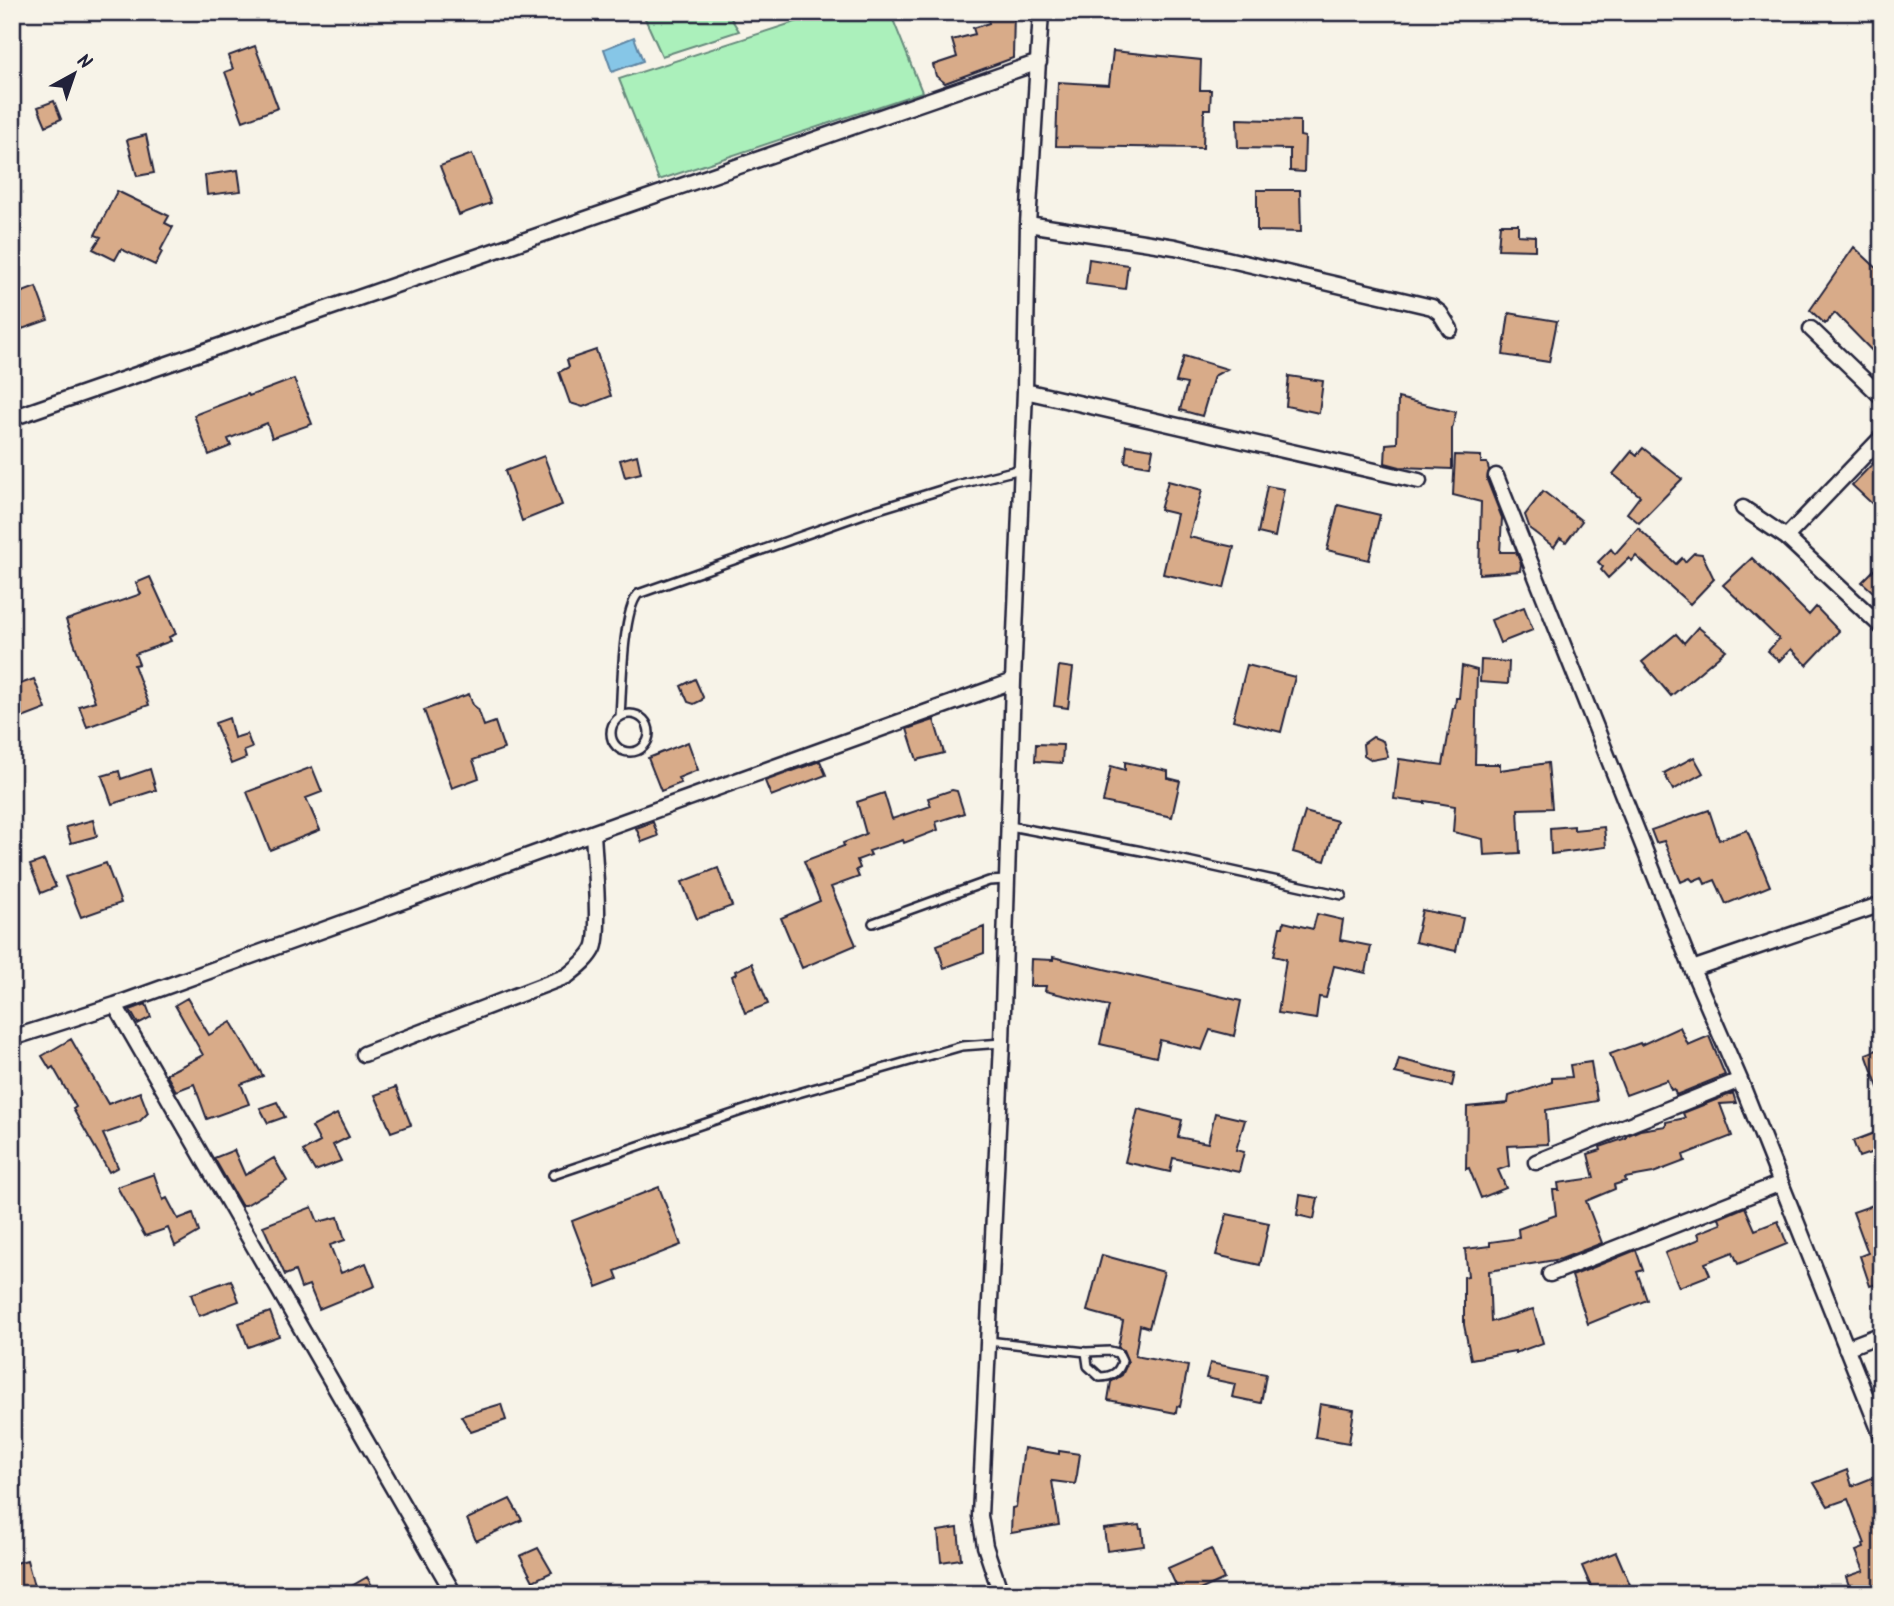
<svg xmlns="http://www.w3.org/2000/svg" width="1894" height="1606" viewBox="0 0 1894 1606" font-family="Kalam,sans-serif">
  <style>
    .green { fill: #abf0bb; stroke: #66897b; stroke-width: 2 }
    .water { fill: #86c6e7; stroke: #5e84a2; stroke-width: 2 }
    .building { fill: #d8ab89; stroke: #22223b; stroke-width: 2 }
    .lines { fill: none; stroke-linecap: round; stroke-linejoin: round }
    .service-casing { stroke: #22223b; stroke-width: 12 }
    .minor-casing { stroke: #22223b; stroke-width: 19 }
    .service { stroke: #f7f3e8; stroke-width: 7 }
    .minor { stroke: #f7f3e8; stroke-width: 14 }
  </style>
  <rect width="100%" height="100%" fill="#f7f3e8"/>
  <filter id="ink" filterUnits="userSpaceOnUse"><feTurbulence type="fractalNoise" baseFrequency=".0143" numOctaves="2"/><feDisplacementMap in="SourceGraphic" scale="14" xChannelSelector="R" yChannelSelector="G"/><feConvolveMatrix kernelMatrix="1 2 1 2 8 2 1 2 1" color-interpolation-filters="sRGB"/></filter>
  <g filter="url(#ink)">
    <path class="green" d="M642,12H727L739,31L662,56Z
      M826,12H890L922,92L659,180L619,79Z"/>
    <path class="water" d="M634,37L643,61L612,72L604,49Z"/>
    <path class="building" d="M995,12H1014L1013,58L945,83L936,76L933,65L957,57L952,40L975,34L973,28L989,23L987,15Z
      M255,46L278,108L243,121L225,72L233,69L228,56Z
      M1113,51L1201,60L1200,90H1211L1210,109H1204L1203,148L1056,146L1058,82L1109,85Z
      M54,101L61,119L46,126L38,107Z
      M1237,119L1300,121V136L1305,137L1304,172L1290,171V149L1238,148Z
      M146,135L154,173L137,176L127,140Z
      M472,154L491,203L459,215L440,166Z
      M238,170L241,191L207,195L205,175Z
      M1257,190H1300L1301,232L1257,231Z
      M117,191L169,216L165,223L173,227L160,251L162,252L155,265L121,249L115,260L93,249L101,237L95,235Z
      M1500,224H1518V235L1535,236V250L1498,249Z
      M1854,247L1882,273V361L1835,313L1825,324L1810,310Z
      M1089,259L1128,265L1125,289L1086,284Z
      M36,287L48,320L22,329L12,296Z
      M1509,313L1557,321L1549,362L1503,355Z
      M596,350L611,396L583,407L570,403L559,372L569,367L567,360Z
      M1184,356L1227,369L1214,376L1202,416L1180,410L1187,384L1176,382Z
      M1289,376L1323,381L1319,413L1286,406Z
      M294,379L312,424L272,438L267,423L228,439L231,446L209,455L194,415L248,394L249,396Z
      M1398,398L1456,412L1452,429V469L1400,467L1385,463L1386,444L1397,443Z
      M1127,445L1153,449L1150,466L1125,462Z
      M1643,448L1682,479L1639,523L1627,513L1640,496L1613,474L1632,451L1637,455Z
      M1882,454V513L1852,485Z
      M637,455L641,473L625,477L620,460Z
      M1455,455L1481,456V463H1487L1489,470L1487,480L1502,518L1500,552H1516L1521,564L1520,571L1479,574L1481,502L1453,495Z
      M544,456L562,505L522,521L505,471Z
      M1168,481L1202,490L1189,537L1234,547L1224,588L1163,574L1177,514L1160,510Z
      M1267,486L1284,489L1275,537L1258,533Z
      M1543,491L1582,521L1566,542L1560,538L1554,547L1530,529L1525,515Z
      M1338,505L1380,515L1369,560L1327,550Z
      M1638,528L1676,564L1682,558L1685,562L1694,553L1702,554L1714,579L1690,604L1636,556L1632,561L1629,558L1608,578L1601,570L1603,567L1598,562L1611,549L1615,554Z
      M1752,558L1809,615L1816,607L1839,631L1807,665L1791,649L1779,661L1768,651L1779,639L1723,585Z
      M1882,562V600L1862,582Z
      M150,577L176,634L169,637L171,641L135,654L139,664L134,665L149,705L87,727L79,706L95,701L66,620L141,594L136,583Z
      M1524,607L1533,630L1500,643L1491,620Z
      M1698,627L1726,650L1671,696L1642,662L1676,634L1684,643Z
      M1481,660L1509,662L1508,684L1480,682Z
      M1247,665L1295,677L1281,732L1233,720Z
      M1059,666L1073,668L1068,708L1054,706Z
      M1462,666L1477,670L1475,764H1500V770L1548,763L1552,808L1518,809L1520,853L1484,855L1483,839L1453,832L1455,806L1425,801V803L1394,799L1399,759L1443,765L1453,708H1455L1456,698H1459Z
      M34,679L46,709L12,722V687Z
      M695,679L703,697L702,700L694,704L688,702L681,686Z
      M469,694L473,705L478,709L484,726L495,722L504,749L473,760L479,778L452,788L424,710Z
      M229,718L234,738L247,734L252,748L244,751L246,758L231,764L215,723Z
      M934,720L944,753L917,760L907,729Z
      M1373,737L1383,741L1388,757L1372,760L1364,755L1363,744Z
      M688,742L698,770L678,778L681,783L661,791L648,758Z
      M1036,744L1063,745L1062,763L1035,761Z
      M1694,757L1703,773L1673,790L1664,773Z
      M820,761L826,775L771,796L765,781Z
      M1125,762L1168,771V778L1180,781L1172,817L1103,802L1111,766L1125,770Z
      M312,767L322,792L306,798L320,830L270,850L247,792Z
      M150,769L156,790L112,804L102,776L119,771L121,779Z
      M952,790L957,791L964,813L936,822L938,830L904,843L903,840L869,851L871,855L857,860L860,868L856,870L859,877L831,887L856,945L802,968L781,918L820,901L804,861L844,846L843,843L866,834L857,802L884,793L892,819L931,806L928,798Z
      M1709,810L1719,840L1747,830L1770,886L1726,904L1715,880L1705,884L1702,877L1693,881L1690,878L1681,882L1664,841L1656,843L1651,830Z
      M1305,812L1337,821L1325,861L1293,852Z
      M93,820L97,836L71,843L66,827Z
      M653,822L658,836L642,842L636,828Z
      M1574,826V830L1604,827L1606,847L1551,854L1550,828Z
      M44,860L56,887L41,893L30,865Z
      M106,863L121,903L81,917L65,877Z
      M718,868L732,906L697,919L682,882Z
      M1422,910L1463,918L1456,951L1415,942Z
      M1317,914L1343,920L1340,940L1371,946L1366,973L1334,966L1326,998L1319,997L1316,1019L1278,1013L1286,959L1274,956L1280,927H1283L1284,922L1313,929Z
      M984,927V953L944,968L937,945Z
      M1053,957L1241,1001L1234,1036L1210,1030L1202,1050L1160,1040L1156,1057L1100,1044L1109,1006L1045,991L1046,986H1030L1031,959L1053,960Z
      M752,963L768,1004L745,1013L732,976L736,974L735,971Z
      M187,998L209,1035L231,1022L263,1076L241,1084L249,1104L207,1119L194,1084L176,1091L166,1074L203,1055L175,1005Z
      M146,1004L151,1017L138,1024L130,1010Z
      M1680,1027L1688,1045L1709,1036L1725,1075L1676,1095L1674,1089L1671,1090L1667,1080L1626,1095L1610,1054L1640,1043L1641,1045Z
      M71,1039L108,1104L140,1092L148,1113L139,1122L103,1134L118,1167L109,1172L73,1109L76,1107L53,1067L50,1069L42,1056Z
      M1882,1048V1092L1880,1093L1866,1054Z
      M1399,1059L1455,1073L1452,1086L1395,1073Z
      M1591,1062L1597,1101L1546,1110L1548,1144L1507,1146L1509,1166L1498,1170L1506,1188L1481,1198L1469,1168L1466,1169L1467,1107L1508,1103L1509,1096L1552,1082V1078L1572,1077L1570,1065Z
      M396,1087L411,1125L391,1132L375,1095Z
      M1733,1093L1736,1103L1720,1104L1732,1136L1683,1155L1685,1161L1653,1173L1625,1178L1626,1181L1614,1185L1615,1189L1586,1201L1602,1243L1561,1259L1489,1271L1491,1322L1533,1309L1543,1343L1515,1353V1351L1471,1359L1464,1325V1277L1468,1276L1465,1249L1490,1246V1242L1519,1238L1518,1229L1556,1215L1553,1190H1559L1558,1183L1594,1178L1588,1154L1601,1150L1600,1147L1626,1138V1136L1640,1130L1666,1126V1122L1685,1118L1683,1113Z
      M277,1102L285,1117L268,1123L260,1108Z
      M1138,1109L1182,1120L1178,1137L1208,1143L1215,1113L1245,1120L1236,1150L1244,1152L1239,1172L1173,1158L1170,1172L1125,1162Z
      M337,1114L349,1137L333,1145L341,1161L315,1171L303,1151L320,1142L312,1127Z
      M1882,1130V1149L1859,1157L1853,1141Z
      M234,1150L245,1175L274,1158L287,1181L246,1205H241L214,1158Z
      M154,1174L163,1200L167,1198L178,1219L193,1213L199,1232L175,1246L168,1228L145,1236L117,1187Z
      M659,1187L681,1245L615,1271L618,1279L597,1287L572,1221Z
      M1300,1195L1318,1198L1314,1219L1297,1215Z
      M1882,1202V1285L1879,1283L1870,1286L1860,1256L1868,1253L1853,1212Z
      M312,1207L318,1222L338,1217L345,1240L330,1245L341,1273L366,1263L375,1286L319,1309L309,1285L301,1288L295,1271L285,1275L263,1226Z
      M1745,1207L1755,1230L1778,1221L1787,1244L1738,1264L1733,1252L1705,1263L1710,1275L1679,1287L1665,1253L1700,1239L1698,1233L1721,1224L1719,1218Z
      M1227,1214L1269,1223L1260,1265L1216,1255Z
      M1636,1250L1643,1270L1637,1272L1647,1300L1588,1324L1572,1276Z
      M1102,1255L1164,1272L1149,1328L1140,1325L1135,1356L1188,1366L1180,1407L1177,1406L1176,1413L1108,1400L1111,1382L1122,1375L1128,1362L1123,1350L1118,1347L1123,1321L1087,1311Z
      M231,1280L239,1301L199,1316L191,1294Z
      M270,1312L279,1336L248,1347L239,1323Z
      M1210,1363L1266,1374L1261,1403L1232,1397L1235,1384L1206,1378Z
      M501,1404L506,1420L471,1432L461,1416Z
      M1320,1404L1354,1410L1349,1443L1315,1437Z
      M1024,1448L1059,1454V1451L1080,1454L1077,1475L1075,1484L1052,1481L1059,1525L1011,1533L1012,1508L1016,1507Z
      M1847,1470L1852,1486L1882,1474V1586L1860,1594H1852L1846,1577L1864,1571L1856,1551L1864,1548L1863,1545L1865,1544L1848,1499L1828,1506L1814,1483Z
      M510,1499L522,1520L476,1541L467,1519Z
      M1139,1525L1140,1529H1142L1144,1546L1107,1551L1104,1529Z
      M958,1528L961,1559L941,1562L938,1531Z
      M538,1548L552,1572L533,1581L520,1556Z
      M1211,1549L1224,1579L1191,1594H1180L1168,1568Z
      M1616,1552L1631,1587L1612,1594H1594L1582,1566Z
      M27,1560L35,1590L12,1594V1564Z
      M367,1577L377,1594H338Z"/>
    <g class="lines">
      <g class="service-casing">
        <path id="service" d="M611 733a19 19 0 1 1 38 0a19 19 0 1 1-38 0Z
          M620,717C622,689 622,613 638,594L866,513L957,485L1021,469
          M1010,826L1142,851L1342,895
          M873,923L989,881L1006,880
          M553,1175L774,1100L962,1046L1002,1043
          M988,1341L1086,1352L1110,1351L1118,1353L1122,1361C1119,1373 1112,1377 1100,1377L1088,1366L1086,1352"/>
      </g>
      <g class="minor-casing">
        <path id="minor" d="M1028,224L1175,247L1432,307L1440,313L1450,329
          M1811,329L1882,397
          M1025,391L1419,481
          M12,418L1039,62
          M1496,476L1692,969L1740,1080
          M1743,508L1786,537L1882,627
          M1786,537L1882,437
          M1692,969L1882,904
          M115,1005L454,1594
          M12,1038L115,1005L1013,681
          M364,1054L567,976C577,968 589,959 594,948C601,933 594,854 593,833
          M1536,1162L1740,1080L1882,1437
          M1550,1274L1781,1183
          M1846,1348L1882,1334
          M1001,1594L985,1546L980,1516L1002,1043L1013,681L1025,391L1028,224L1041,12"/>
      </g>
      <use href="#service" class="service"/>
      <use href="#minor" class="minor"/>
    </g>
  </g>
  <rect width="1894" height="1606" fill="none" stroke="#f7f3e8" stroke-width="42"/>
  <rect x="21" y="21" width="1852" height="1564" fill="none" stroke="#22223b" stroke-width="2.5" filter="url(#ink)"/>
  <g transform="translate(74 74) rotate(40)" stroke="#f7f3e8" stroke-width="5" paint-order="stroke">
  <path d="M0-5L12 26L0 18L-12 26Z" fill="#22223b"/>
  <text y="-10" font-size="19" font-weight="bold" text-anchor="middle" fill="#22223b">N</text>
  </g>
</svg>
